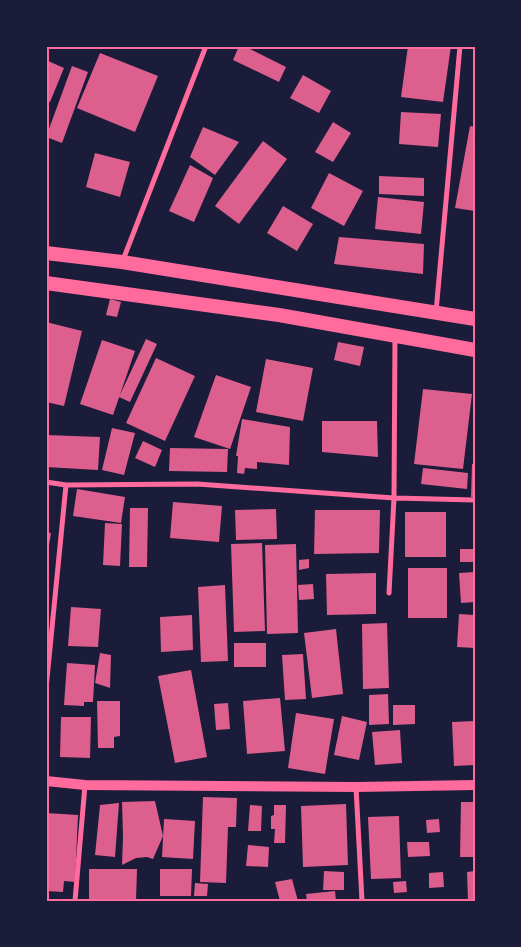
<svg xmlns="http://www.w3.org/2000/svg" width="521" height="947" viewBox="0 0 521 947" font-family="Inter,sans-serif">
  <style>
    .building { fill: #dd5f8e }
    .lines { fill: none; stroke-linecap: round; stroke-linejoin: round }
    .minor { stroke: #ff6b9d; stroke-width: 5 }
    .secondary { stroke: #ff6b9d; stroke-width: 10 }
    .trunk { stroke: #ff6b9d; stroke-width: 14 }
    .neatline { fill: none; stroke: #ff6b9d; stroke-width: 2 }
  </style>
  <rect width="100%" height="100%" fill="#1b1b3a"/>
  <path class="building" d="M239,46H244L286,67L279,82L233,60Z
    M408,46H451L443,102L401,97Z
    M100,53L158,76L135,132L77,108Z
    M46,60L64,68L50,102L46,101Z
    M72,66L88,72L62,143L46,137Z
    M303,75L331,91L319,113L290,98Z
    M401,112L441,114L438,147L399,144Z
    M333,122L351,133L333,162L315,152Z
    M470,126L475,127V211L455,208Z
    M203,127L239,142L215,175L190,157Z
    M263,141L287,159L239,224L215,206Z
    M95,153L130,162L120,197L86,187Z
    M190,165L213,178L194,222L169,211Z
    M329,173L363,191L344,226L311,208Z
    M379,176L424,178V196L379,194Z
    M378,197L424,202L421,234L375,229Z
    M283,206L313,224L297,251L267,233Z
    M339,237L424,244L423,274L334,264Z
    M110,299L121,302L117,317L106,315Z
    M46,322L82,331L64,406L46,402Z
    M146,339L157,344L130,402L119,397Z
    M102,340L135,351L113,415L80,404Z
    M338,342L364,347L360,366L334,360Z
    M156,358L195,376L165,441L126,423Z
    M266,359L313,368L303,421L256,412Z
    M216,375L251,387L230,449L194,437Z
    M423,389L472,394L463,469L414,464Z
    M242,419L290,427L289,465L257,462V469L245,468L244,474L237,473L238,456H236Z
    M322,421H377L378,457L322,452Z
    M112,428L135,433L124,475L102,470Z
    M46,435L100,437L98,470L46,467Z
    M143,441L162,450L155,467L135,458Z
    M170,448L228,449L227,472L169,471Z
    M472,464H475V497H471Z
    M423,468L468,473L467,489L421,484Z
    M77,489L125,497L121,523L73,516Z
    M173,502L222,506L219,542L170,538Z
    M130,508H148L147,567H129Z
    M276,509L277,539L236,540L235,510Z
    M315,510H380L379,553L314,554Z
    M405,512H446V557H405Z
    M105,523L122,524L120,566L103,565Z
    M46,532L51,533L47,558H46Z
    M262,543L265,631L234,632L231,544Z
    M296,544L298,633L267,634L265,545Z
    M460,549H475V562H460Z
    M309,559V568L299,570V560Z
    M408,568H447V618H408Z
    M475,572V602L461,603L459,573Z
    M376,573V614L327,615L326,574Z
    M313,584L314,599L299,600L298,585Z
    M225,585L228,661L201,662L198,587Z
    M71,607L101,609L98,647L68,646Z
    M459,614L475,615V648L457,647Z
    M192,615L193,650L161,652L160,617Z
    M387,623L389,688L363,689L362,624Z
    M336,629L343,694L312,698L304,633Z
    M234,643H266V667H234Z
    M100,653L111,655L110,688L95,683Z
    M303,654L306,699L285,700L282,655Z
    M67,663L95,665L93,702H84V706L64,705Z
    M191,670L207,757L175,763L158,676Z
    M388,694L389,724L369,725V695Z
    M280,698L285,751L247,754L243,701Z
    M97,701H120V736L114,737V748H98Z
    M228,703L230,729L216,730L214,704Z
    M393,705H415V724L393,725Z
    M296,713L334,719L325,774L288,768Z
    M342,716L367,722L359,760L334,755Z
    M61,717H91L90,758L60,757Z
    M475,721V765L454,766L452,722Z
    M400,730L402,763L375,765L372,732Z
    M203,797L237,798L236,827H228L226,883L200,882Z
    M155,801L163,836L153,859L147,857L136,858L122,865L123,837L122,802Z
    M461,802H475V857H460Z
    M119,803L115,857L95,855L100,805Z
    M346,804L348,865L303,867L301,806Z
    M250,805L262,806L261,831H248Z
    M274,805H286L285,843H274L275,829H271V816L274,815Z
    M46,813L78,815L75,882L64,881L63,892L46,891Z
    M399,816L401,878L371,879L368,817Z
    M164,819L195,821L193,859L162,857Z
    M439,819L440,832L427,833L426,820Z
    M407,842H429L430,856L408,857Z
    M248,845L269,847L268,867L246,866Z
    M89,869H137L136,901H89Z
    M160,869H192L191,896H160Z
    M324,871L344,872V890H323Z
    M475,871V901H468L467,872Z
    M443,872L444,887L429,888V873Z
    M292,879L298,901H280L275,882Z
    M406,881L407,892L394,893L393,882Z
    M195,883L208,884L207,896H194Z
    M335,891L336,901H307L306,894Z"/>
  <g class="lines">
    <path class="minor" d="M123,260L206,46
      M436,312L460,46
      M46,482L66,485L197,484L394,498L475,500
      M389,593L394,498L395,336
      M46,689L66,485
      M356,787L362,901
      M75,901L85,785"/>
    <path class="secondary" d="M46,781L85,785L356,787L475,785"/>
    <path class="trunk" d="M46,253L122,262L475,319
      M46,283L279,315L475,350"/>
  </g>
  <rect width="521" height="947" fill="none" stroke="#1b1b3a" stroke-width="95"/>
  <rect x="48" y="48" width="426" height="852" class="neatline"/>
</svg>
